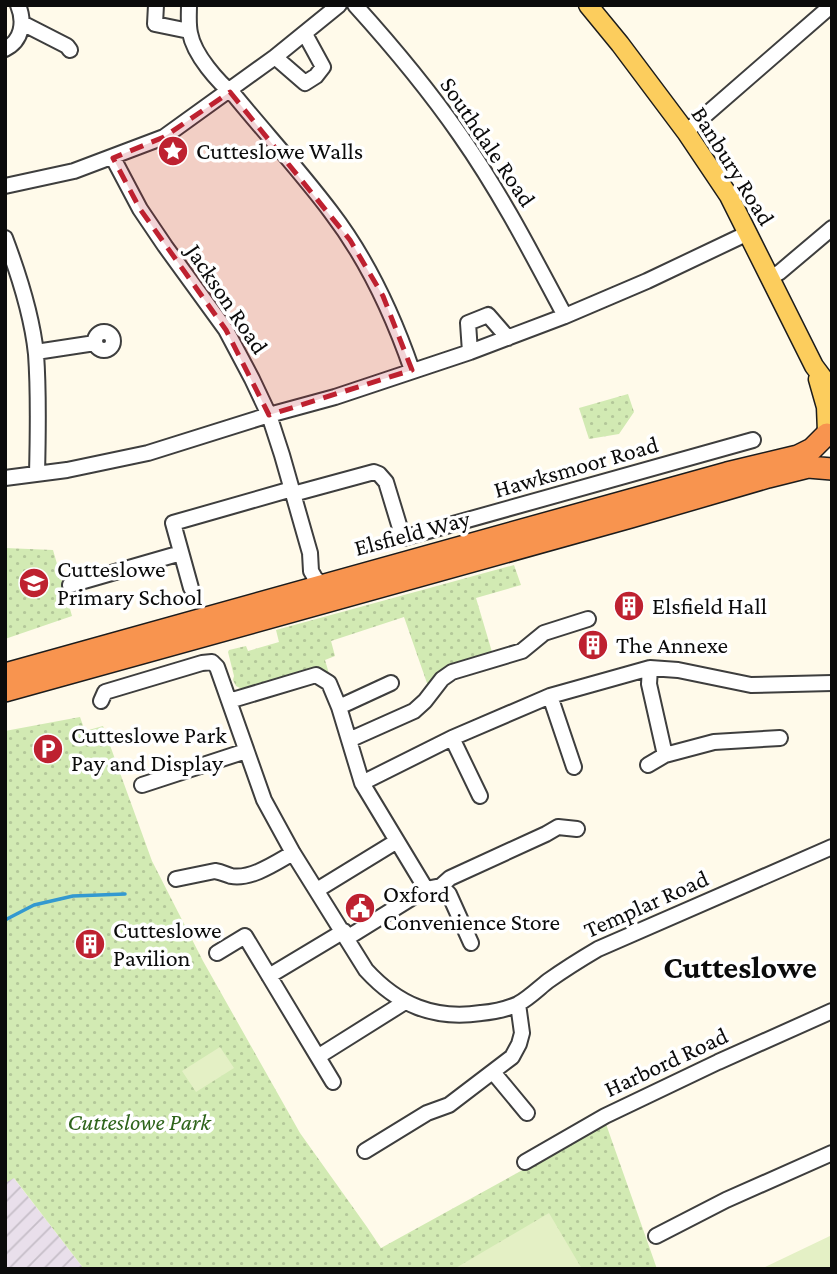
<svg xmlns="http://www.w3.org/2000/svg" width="837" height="1274" viewBox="0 0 837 1274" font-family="'Crimson Pro',serif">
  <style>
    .industrial { fill: url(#industrial-furrows) }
    .grass { fill: url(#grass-dots) }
    .pitch { fill: #e4f0c5 }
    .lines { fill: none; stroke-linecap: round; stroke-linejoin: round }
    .stream { stroke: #3399d0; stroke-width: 3.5 }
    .minor-casing { stroke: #3e3e3e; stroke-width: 18 }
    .major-casing { stroke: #1c1c1c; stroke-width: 21 }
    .highway-casing { stroke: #1c1c1c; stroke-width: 24 }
    .minor { stroke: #fff; stroke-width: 14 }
    .major { stroke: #fccd5d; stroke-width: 18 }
    .highway { stroke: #f8944f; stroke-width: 21 }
    .marked { fill: #be2130; fill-opacity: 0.2; stroke: #be2130; stroke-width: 5; stroke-dasharray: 14 9; stroke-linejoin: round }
    .labels { text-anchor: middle; stroke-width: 7; stroke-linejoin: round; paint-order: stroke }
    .street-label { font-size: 24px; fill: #0b0b0b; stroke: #fff }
    .poi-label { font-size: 24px; fill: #0b0b0b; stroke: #fff; text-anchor: start }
    .park-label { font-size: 24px; font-style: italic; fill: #2e641b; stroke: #fff }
    .district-label { font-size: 32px; font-weight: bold; fill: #0b0b0b; stroke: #fff }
  </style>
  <defs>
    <pattern id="industrial-furrows" width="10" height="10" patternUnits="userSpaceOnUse" patternTransform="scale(1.75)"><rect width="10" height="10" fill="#e9dfeb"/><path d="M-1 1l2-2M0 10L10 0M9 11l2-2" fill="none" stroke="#c6bec8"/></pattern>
    <pattern id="grass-dots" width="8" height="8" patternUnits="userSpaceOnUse" patternTransform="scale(1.75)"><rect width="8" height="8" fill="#d2eab3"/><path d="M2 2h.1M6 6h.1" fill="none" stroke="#b3c799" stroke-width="1.8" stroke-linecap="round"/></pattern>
  </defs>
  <rect width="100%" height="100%" fill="#fffaea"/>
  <path class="industrial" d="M13,1177L84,1269H5V1183Z"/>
  <path class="grass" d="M628,394L634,412L619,434L589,439L579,408Z
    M5,548L53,550L72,616L5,639Z
    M514,565L521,585L476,598L492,652L450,666L438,673L428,686L404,617L331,641L335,656L325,660L330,677L242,689L236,686L233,680L234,676L228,652L229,650L246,646L248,651L279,642L276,630Z
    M80,717L85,731L103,726L152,861L203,961L300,1133L367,1227L381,1248L606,1124L657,1269H84L14,1178L5,1183V731Z"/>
  <path class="pitch" d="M220,1047L234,1068L196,1092L182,1071Z
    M549,1213L582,1269H454Z
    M832,1235V1269H761Z"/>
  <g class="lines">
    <path class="stream" d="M5,920L34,905L73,896L125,894"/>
    <g class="minor-casing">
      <path id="minor" d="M156,5L155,24L189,31
        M189,5C189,14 188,24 190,33C194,55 218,82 235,96C267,135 301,172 331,212C367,259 393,315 412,370
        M355,5C393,47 428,89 460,135C500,192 532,254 565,316
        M22,23L67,46L70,50
        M5,49C22,41 25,22 18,5
        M275,57L305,83L316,76L323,67L305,34
        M686,132L832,5
        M113,158L140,209L165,246L226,330L252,379L269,415L282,455L310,553L311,571L315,578L328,589
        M5,186L74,171L164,137L275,57L339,5
        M5,238C19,275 32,315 36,354C39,394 38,434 37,474
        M770,278L780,272L832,228
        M95 341a9 9 0 1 1 18 0a9 9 0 1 1-18 0Z
        M36,352L95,343
        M470,352L468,323L488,315L508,338
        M5,478L67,470L148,453L269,415L335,397L470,352L565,316L647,281L748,233
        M293,494L374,472L379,474L386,482L403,538L753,440
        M70,585L181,553
        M191,588L173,523L292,489
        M650,668L649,684L665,755
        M550,696L574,767
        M101,701L105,692L202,663L212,662L217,667L264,800L293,853L366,970C398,1005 434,1020 481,1013C493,1012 507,1009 518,1004C529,998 539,988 548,981C565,969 581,959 598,949L832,847
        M229,701L316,675L329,683L339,707L362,783L426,889L347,938
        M339,707L391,683
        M452,738L480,796
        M349,740L414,711L425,701L442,679L452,672L522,651L544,633L588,619
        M648,765L665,755L714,742L780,738
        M362,783L452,738L550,696L650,668L678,670L751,685L832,683
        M142,785L246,751
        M176,879L215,871C221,872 225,874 231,876C251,880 277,862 293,853
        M441,886L449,894L471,943
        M426,889L441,886L450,878L546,834L558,827L577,829
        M317,890L397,841
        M217,953L245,936L333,1082
        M269,976L344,931
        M319,1056L405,1002
        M493,1072L527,1113
        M365,1151L427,1113L449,1105L512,1057L519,1044L522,1033L518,1004
        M525,1162L605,1116L718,1062L832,1011
        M656,1236L726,1200L832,1153"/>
    </g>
    <g class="major-casing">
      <path id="major" d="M588,5L620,44L686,132L729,196L814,366L832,390
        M818,379L826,407L827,432"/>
    </g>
    <g class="highway-casing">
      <path id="highway" d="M5,674L727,473L798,456L812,449L827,434
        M5,691L631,517L768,477L808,467L832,469"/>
    </g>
    <use href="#minor" class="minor"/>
    <use href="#major" class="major"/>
    <use href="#highway" class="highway"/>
  </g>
  <path class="marked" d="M230,92L350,240L383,296L412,370L269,415L226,330L140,209L113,158L164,137Z"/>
  <defs>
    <g id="sight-disc" transform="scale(1.575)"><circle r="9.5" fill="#be2130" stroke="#fff"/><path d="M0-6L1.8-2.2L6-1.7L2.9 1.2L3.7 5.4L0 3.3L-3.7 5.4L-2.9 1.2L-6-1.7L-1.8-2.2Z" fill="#fff"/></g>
    <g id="school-disc" transform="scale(1.575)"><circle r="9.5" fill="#be2130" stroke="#fff"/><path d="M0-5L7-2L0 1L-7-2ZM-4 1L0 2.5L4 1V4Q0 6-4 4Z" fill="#fff"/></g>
    <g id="building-disc" transform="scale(1.575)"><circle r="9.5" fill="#be2130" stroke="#fff"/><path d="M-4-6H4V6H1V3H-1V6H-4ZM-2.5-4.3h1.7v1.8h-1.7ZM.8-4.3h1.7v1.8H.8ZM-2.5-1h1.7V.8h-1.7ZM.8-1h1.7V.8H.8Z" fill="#fff"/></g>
    <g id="parking-disc" transform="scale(1.575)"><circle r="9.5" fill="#be2130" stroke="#fff"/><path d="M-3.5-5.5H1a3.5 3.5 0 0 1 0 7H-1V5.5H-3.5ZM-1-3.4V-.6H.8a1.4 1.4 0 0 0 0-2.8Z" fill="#fff"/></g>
    <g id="civic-disc" transform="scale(1.575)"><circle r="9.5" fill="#be2130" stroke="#fff"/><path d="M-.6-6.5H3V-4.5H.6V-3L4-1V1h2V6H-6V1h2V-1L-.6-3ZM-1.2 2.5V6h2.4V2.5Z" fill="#fff"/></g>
  </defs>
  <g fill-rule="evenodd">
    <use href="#sight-disc" x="173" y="151"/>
    <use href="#school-disc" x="34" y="583"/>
    <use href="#building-disc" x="629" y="606"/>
    <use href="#building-disc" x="593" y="645"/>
    <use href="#parking-disc" x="48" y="749"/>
    <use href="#civic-disc" x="360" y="908"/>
    <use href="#building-disc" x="90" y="944"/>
  </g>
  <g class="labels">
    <g class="street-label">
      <text transform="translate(488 142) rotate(56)" y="8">Southdale Road</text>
      <text transform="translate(733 166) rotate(58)" y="8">Banbury Road</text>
      <text transform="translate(227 299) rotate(56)" y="8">Jackson Road</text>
      <text transform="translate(576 467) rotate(-16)" y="8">Hawksmoor Road</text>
      <text transform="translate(412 533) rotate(-15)" y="8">Elsfield Way</text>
      <text transform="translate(646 904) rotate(-24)" y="8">Templar Road</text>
      <text transform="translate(666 1062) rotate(-25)" y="8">Harbord Road</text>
    </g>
    <g class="poi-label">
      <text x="196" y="159">Cutteslowe Walls</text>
      <text x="57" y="577">Cutteslowe<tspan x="57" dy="28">Primary School</tspan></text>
      <text x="652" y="614">Elsfield Hall</text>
      <text x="616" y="653">The Annexe</text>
      <text x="71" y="743">Cutteslowe Park<tspan x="71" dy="28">Pay and Display</tspan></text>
      <text x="383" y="902">Oxford<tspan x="383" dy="28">Convenience Store</tspan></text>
      <text x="113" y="938">Cutteslowe<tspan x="113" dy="28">Pavilion</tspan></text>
    </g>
    <g class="park-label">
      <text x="139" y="1130">Cutteslowe Park</text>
    </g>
    <g class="district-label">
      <text x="740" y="978">Cutteslowe</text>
    </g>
  </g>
  <rect width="837" height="1274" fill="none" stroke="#0b0b0b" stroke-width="14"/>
</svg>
